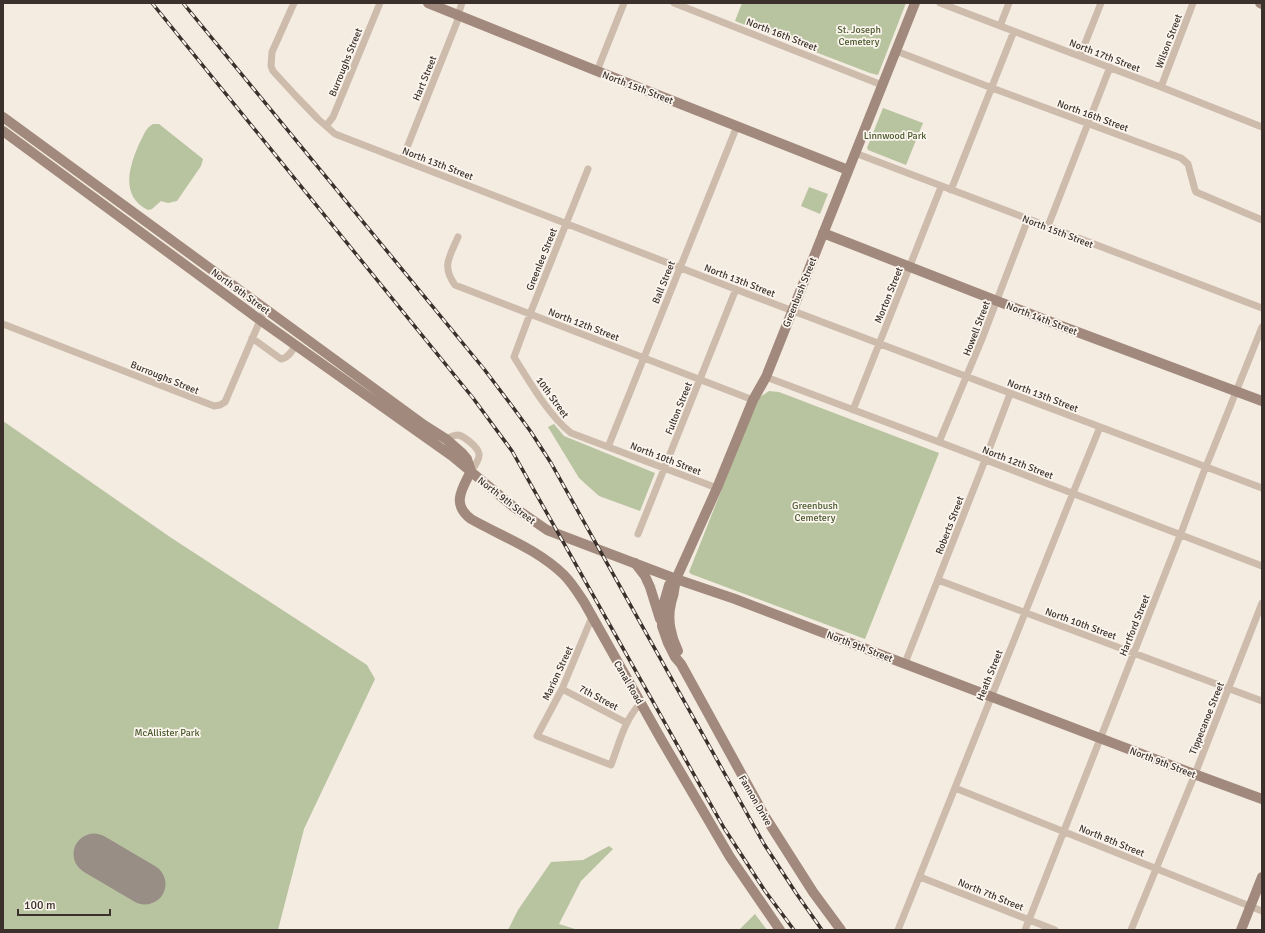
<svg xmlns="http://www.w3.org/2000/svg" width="1265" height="933" viewBox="0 0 1265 933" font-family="Signika,sans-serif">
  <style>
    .green { fill: #b8c4a0 }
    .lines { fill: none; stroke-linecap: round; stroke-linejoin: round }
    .runway { stroke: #988e86; stroke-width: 41 }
    .street { stroke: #cdbbac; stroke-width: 7 }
    .secondary { stroke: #a18a7d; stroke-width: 10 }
    .rail-casing { stroke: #3b302b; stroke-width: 3.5 }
    .rail { stroke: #fbf5ee; stroke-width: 2; stroke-dasharray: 6; stroke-linecap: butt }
    .labels { text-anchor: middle; stroke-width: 3.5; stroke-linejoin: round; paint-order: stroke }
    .park-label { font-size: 10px; fill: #4a5a2e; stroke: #fbf5ee }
    .street-label { font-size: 10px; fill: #3b302b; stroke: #fbf5ee }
  </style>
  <rect width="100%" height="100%" fill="#f4ebe1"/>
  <path class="green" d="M742,3H906L878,75L870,73L735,21Z
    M883,108L923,123L906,165L868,150L867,148Z
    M153,124H159L203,159L201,166L177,201L168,203L161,201L152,209L148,210C120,196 129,167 139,144C143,137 145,128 153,124Z
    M809,187L828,194L820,214L801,206Z
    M769,391L779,392L939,453L865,639L691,574L689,572L756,403L760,397Z
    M3,421L170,537L367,665L375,679L304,829L278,930H3Z
    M554,424L564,436L655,473L640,511L599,496L579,478L548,427Z
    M609,846L613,849L581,881L559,924L578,930H508L518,910L551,862L583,860Z
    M755,914L767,930H739Z"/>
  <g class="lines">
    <path class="runway" d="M94,854L145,884"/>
    <path class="street" d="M294,3L272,52L271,66L273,71L295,95L318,119L335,134L748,294L1262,488
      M674,3L882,85
      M940,3L1161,87L1262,127
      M1000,26L1009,3
      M896,51L992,88L1181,158L1188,164L1195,190L1196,192L1262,220
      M1080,56L1101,3
      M597,71L624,3
      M1161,87L1193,3
      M326,126L333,117L380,3
      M855,153L1262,308
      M402,160L457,22L458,15L462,3
      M588,169L530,314L514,357C529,381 549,416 571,433L717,488
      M951,190L1014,31
      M1048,226L1110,67
      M458,237C450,256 441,266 455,285L753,400
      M3,324L214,406L220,405L225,402L265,309
      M252,338L281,359C288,358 292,351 296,345
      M766,377L939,442L1262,566
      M853,410L941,187
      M446,439C450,437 454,435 458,435C464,436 478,447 479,454C480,459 474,467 471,471
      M939,442L982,339L1028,219
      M608,447L737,126
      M638,534L736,289
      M938,580L1262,701
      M592,617L562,689L537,736L611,765C619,744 625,718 641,703
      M905,663L982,468L1010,394
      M562,689L627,723
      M955,788L1262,911
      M920,877L1055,930
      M898,930L1073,493L1100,427
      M1025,930L1183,528L1203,474L1262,327
      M1131,930L1193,779L1262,603"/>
    <path class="secondary" d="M428,3L597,71L848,170
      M1260,3L1262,4
      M3,117L424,425L446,439L462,453L467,459L471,471
      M3,131L260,320L452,456L515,508L547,530L676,579L735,599L1194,774L1262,799
      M823,233L1064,327L1262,401
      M471,471C462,489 451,504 471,519C503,537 537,549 564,575C572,583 578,593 584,602L661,739L730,857L780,930
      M635,563L645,576L650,587L660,619
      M676,579C675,583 675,587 674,591C674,596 671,600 671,604C667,619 671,637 678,651
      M841,930L813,892L764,815L681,664L675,657L668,643L662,626V616L663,606L669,585L676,579L681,568L717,488L753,400L766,377L915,3
      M1241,930L1262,877"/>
    <g class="rail-casing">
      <path id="rail" d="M152,3L473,398L512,451L724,828L765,891L794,930
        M183,3L484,369L512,406L531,432L551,463L764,844L796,893L822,930"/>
    </g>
    <use href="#rail" class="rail"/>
  </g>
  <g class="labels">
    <g class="park-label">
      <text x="859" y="33">St. Joseph<tspan x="859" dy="12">Cemetery</tspan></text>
      <text x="895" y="139">Linnwood Park</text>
      <text x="815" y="509">Greenbush<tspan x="815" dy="12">Cemetery</tspan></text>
      <text x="167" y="736">McAllister Park</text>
    </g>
    <g class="street-label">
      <text transform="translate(782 34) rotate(21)" y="4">North 16th Street</text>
      <text transform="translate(1168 41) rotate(-69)" y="4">Wilson Street</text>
      <text transform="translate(1105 55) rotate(21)" y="4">North 17th Street</text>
      <text transform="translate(345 62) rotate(-68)" y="4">Burroughs Street</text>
      <text transform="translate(424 78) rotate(-68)" y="4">Hart Street</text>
      <text transform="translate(638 87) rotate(21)" y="4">North 15th Street</text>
      <text transform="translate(1093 115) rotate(20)" y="4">North 16th Street</text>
      <text transform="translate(438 163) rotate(21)" y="4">North 13th Street</text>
      <text transform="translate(1058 231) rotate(21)" y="4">North 15th Street</text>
      <text transform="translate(541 259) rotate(-68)" y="4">Greenlee Street</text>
      <text transform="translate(740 280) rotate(21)" y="4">North 13th Street</text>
      <text transform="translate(663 282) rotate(-68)" y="4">Ball Street</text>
      <text transform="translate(241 291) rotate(36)" y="4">North 9th Street</text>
      <text transform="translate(799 292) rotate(-68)" y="4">Greenbush Street</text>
      <text transform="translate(888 295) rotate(-68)" y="4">Morton Street</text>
      <text transform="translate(1042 318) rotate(21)" y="4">North 14th Street</text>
      <text transform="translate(584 324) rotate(21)" y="4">North 12th Street</text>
      <text transform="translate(976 328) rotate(-69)" y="4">Howell Street</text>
      <text transform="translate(165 377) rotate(22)" y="4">Burroughs Street</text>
      <text transform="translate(1043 395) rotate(21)" y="4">North 13th Street</text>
      <text transform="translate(553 397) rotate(54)" y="4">10th Street</text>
      <text transform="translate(678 408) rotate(-68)" y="4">Fulton Street</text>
      <text transform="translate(666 458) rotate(21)" y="4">North 10th Street</text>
      <text transform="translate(1018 462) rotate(21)" y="4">North 12th Street</text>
      <text transform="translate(507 500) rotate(38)" y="4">North 9th Street</text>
      <text transform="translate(949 525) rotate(-69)" y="4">Roberts Street</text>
      <text transform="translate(1081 623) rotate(20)" y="4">North 10th Street</text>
      <text transform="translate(1134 625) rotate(-68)" y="4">Hartford Street</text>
      <text transform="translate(860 646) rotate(21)" y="4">North 9th Street</text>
      <text transform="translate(557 673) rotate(-65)" y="4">Marion Street</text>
      <text transform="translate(989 675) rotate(-68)" y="4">Heath Street</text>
      <text transform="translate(629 682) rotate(60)" y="4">Canal Road</text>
      <text transform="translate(599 697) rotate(28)" y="4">7th Street</text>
      <text transform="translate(1206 718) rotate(-68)" y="4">Tippecanoe Street</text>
      <text transform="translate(1163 762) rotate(21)" y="4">North 9th Street</text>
      <text transform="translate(756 800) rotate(60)" y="4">Fannon Drive</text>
      <text transform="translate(1112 840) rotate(22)" y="4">North 8th Street</text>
      <text transform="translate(991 894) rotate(22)" y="4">North 7th Street</text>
    </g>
  </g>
  <rect width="1265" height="933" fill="none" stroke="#3b302b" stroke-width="8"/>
  <path d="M18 909v6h92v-6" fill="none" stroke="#3b302b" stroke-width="2"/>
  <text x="24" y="909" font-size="12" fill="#3b302b" stroke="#fbf5ee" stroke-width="3" paint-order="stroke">100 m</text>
</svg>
